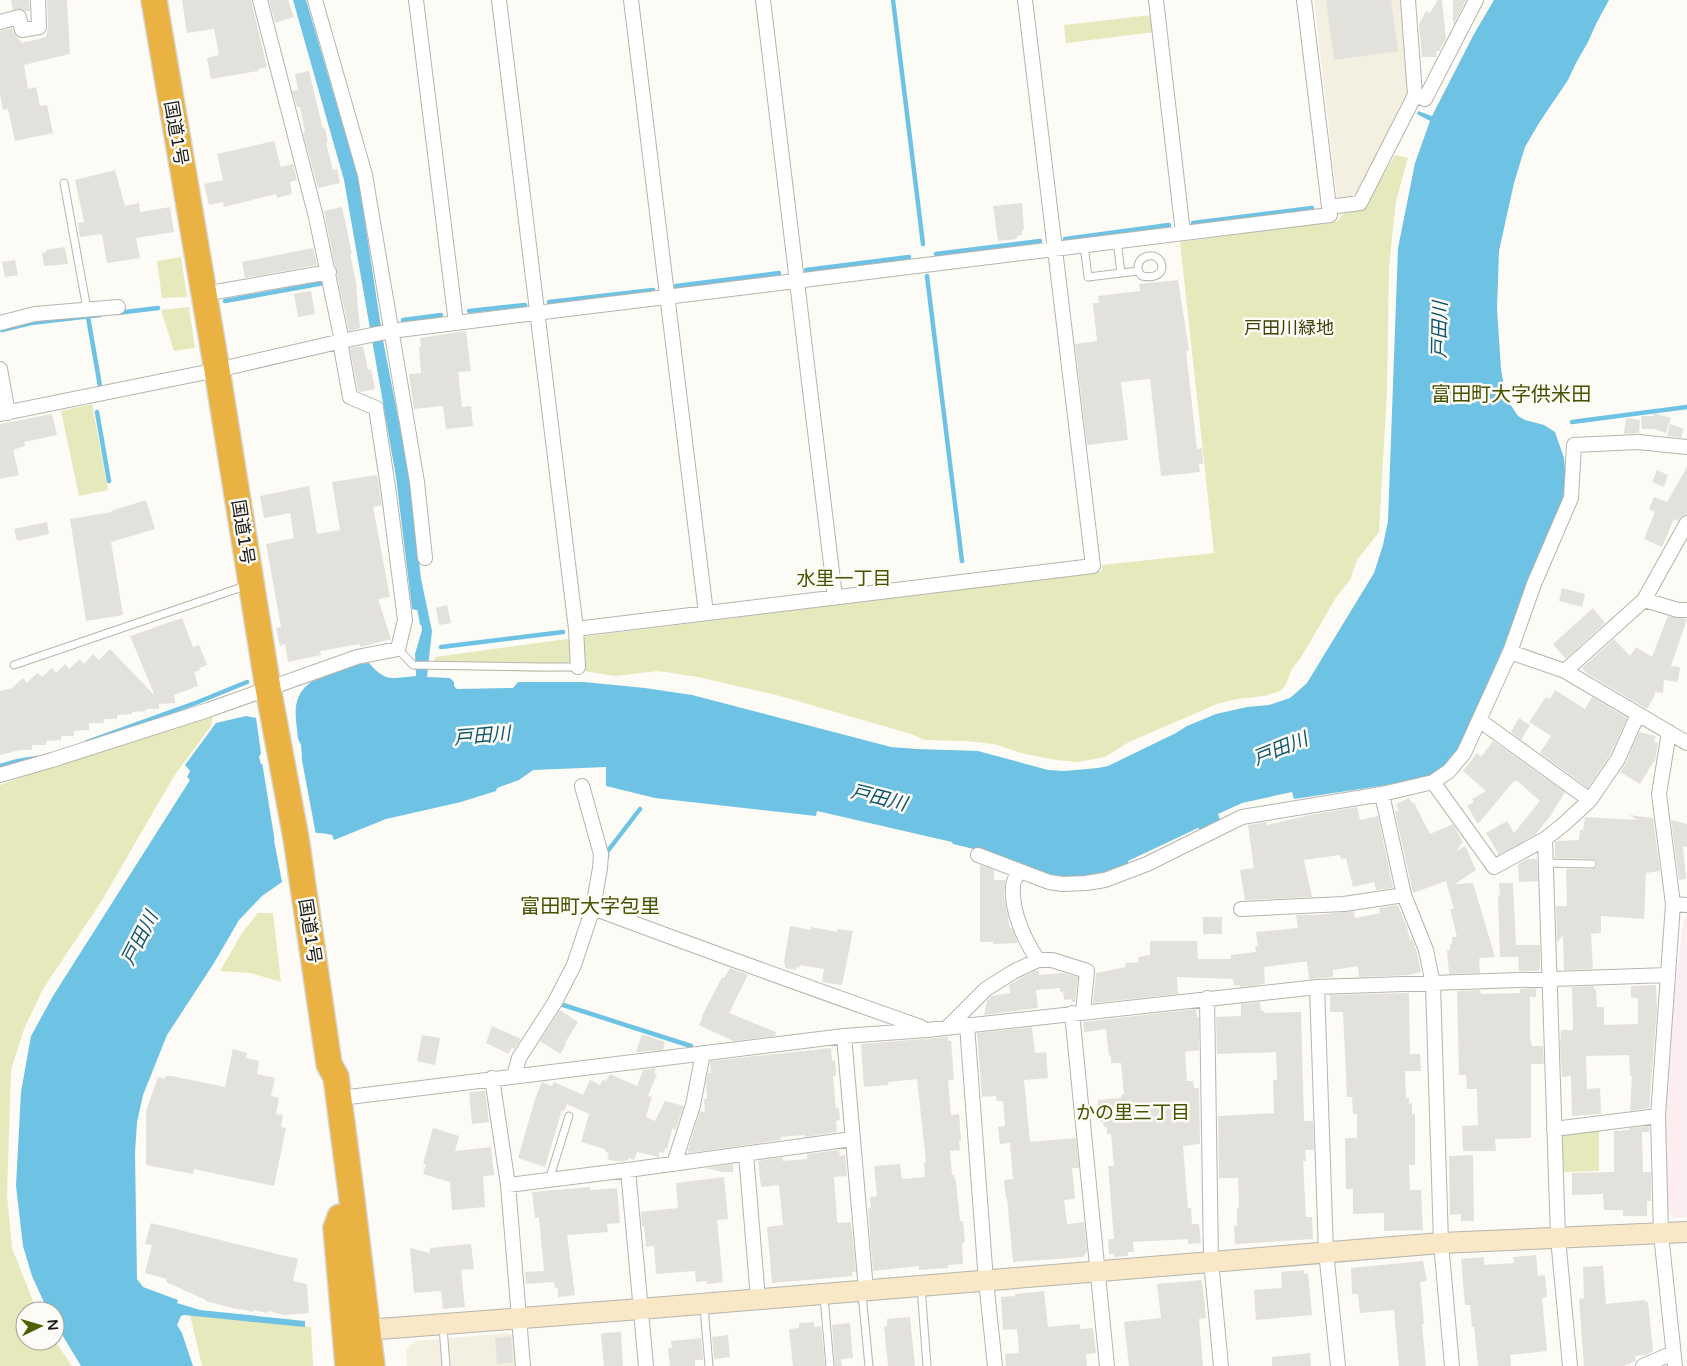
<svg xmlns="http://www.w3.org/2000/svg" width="1687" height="1366" viewBox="0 0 1687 1366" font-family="'Varela Round','Noto Sans JP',sans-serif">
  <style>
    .built { fill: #f3f0e2 }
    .education { fill: #fcedf1 }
    .green { fill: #e5e9bb }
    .water { fill: #6ec2e3 }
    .pier { fill: #fdfbf5 }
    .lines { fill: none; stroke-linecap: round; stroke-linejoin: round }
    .stream { stroke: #6ec2e3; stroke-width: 4.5 }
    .building { fill: #e3e1db }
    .lane-casing { stroke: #b5b4ad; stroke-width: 9 }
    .street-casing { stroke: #b5b4ad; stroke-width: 16 }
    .secondary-casing { stroke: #b5b4ad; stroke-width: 22 }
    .highway-casing { stroke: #d6d6d5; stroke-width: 28 }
    .lane { stroke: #fff; stroke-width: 7 }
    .street { stroke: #fff; stroke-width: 14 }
    .secondary { stroke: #f9e8c7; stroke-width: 20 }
    .highway { stroke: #eab143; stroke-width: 25 }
    .labels { text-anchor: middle; stroke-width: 5; stroke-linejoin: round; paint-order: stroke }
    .street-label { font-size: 18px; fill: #1a1a17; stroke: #fdfbf5 }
    .park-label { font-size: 18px; fill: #41420a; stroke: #fdfbf5 }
    .water-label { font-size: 19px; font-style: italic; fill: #10566c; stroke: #fdfbf5 }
    .neighbourhood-label { font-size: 19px; fill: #455300; stroke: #fdfbf5 }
    .quarter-label { font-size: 20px; fill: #455300; stroke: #fdfbf5 }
  </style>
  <rect width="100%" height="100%" fill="#fdfbf5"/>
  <path class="built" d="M1314,0H1401L1408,92L1373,165L1356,198L1342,200L1337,198Z
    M509,1333L514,1337L516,1366H407L406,1350L415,1341Z"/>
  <path class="education" d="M1687,917V1217L1674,1218L1668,1212L1665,1103L1671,990H1675L1683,922Z"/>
  <path class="green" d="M1152,15L1154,32L1066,43L1064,25Z
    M1395,155L1408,158L1396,201L1389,267L1387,390L1379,532L1357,560L1350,580L1337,596L1300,659L1293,667L1285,686L1280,691L1264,696L1237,699L1217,704L1129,742L1105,757L1077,762L1056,760L1021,753L994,744L966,741L925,740L911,734L780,696L698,677L658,671L615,676L583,671L541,672L432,669L435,657L582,637L1102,571V565L1214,553L1180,242L1338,221L1345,211L1363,209Z
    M181,257L187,297L162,298L157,261Z
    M189,307L195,348L174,351L161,310Z
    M92,404L108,490L79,496L61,411Z
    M213,711L211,726L174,776L101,902L43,989L24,1029L11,1070L7,1195L12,1248L37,1311H25V1341H55L72,1366H0V785Z
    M258,913H273L281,982L251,973L220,971L242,933Z
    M1599,1128V1171L1563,1172L1562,1136L1566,1132Z
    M190,1315L311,1327L313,1366H202Z"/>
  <path class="water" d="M293,0H306L358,177L383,340L410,479L421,579L432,631L427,677L450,678L454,682V686L457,689L513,688L518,682H584L645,688L692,695L891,747L917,749L978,751L1048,770L1064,771L1098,768L1108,766L1176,733L1187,726L1216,714L1247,707L1269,705L1290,698L1307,683L1374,573L1383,545L1388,521L1398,248L1415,163L1430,121L1417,114L1418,111L1432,116L1474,34L1494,0H1609L1597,22L1587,44L1577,61L1568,80L1539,123L1525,147L1514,183L1499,251L1497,309L1501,369L1506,398L1518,416L1525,420L1544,425L1555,432L1564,458L1566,482L1563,500L1558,517L1479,705L1457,750L1447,764L1426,779L1294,799L1292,792L1242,803L1218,814L1220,820L1201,830L1198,828L1128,861V866L1096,874L1079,877H1065L1052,875L999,855L953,844L952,842L817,811L816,816L655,798L606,786V767L533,770L519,780L497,788L496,791L461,802L386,819L334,840L332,835C318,831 287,832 274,840L282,882L262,896L239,920L214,963L167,1035L143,1095L137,1122L135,1153L137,1279L143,1287L178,1300L177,1303L200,1310L305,1321V1327L184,1315L181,1316L177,1325L182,1333L193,1366H81L55,1323V1311H48L32,1276L23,1246L16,1186L21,1092L31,1036L53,996L190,780L187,777L190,771L185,765L216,723L246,716L256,718L261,753L259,757L261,764L302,758L301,745L298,739C296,716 290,698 311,682L357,664L369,663C386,683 392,678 416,676L415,654L422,630L420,611L412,609L396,477L344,180Z"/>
  <path class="pier" d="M301,755L316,835L281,838L275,842L262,762Z"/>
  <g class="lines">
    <path class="stream" d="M893,0L923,244
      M1193,223L1312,208
      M1065,239L1169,225
      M936,254L1040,241
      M806,270L909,257
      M927,276L962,561
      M676,286L779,273
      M225,301L324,283
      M549,302L653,290
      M469,311L525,305
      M117,313L158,308
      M88,317L100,386
      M403,320L441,315
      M2,330L31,323L100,315
      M97,412L109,481
      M1572,422L1687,407
      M419,606L422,623
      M441,647L563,632
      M87,742L198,702L247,682
      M0,766L18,761L37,758
      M607,857V852L640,809
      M557,1003L691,1046"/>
  </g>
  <path class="building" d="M11,0H29L30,11H26L21,9L13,10Z
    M47,0H67L70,54L24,65L28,89L36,87L40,106L47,105L53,133L15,141L8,109L3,110L0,94V31L12,28L15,35L22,43L46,37L48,27Z
    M182,0H251L267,67L258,69V71L211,79L207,58L219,55L214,29L187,33Z
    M269,0H288L294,17L275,23Z
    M1326,0H1391L1398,51L1334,60Z
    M1438,0H1442L1446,40L1441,46L1440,51H1436L1437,57H1422L1419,24L1426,11L1430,13Z
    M1453,0H1466L1453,26Z
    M309,71L323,129L325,128L328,143H326L333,170L337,169L340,183L318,188L303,133L305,132L300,107H297L292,91L298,90L295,74Z
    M274,141L281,167L293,164L297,180L290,182L292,194L277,198L276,194L224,207L223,202L209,205L204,184L223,180L217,154Z
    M115,170L125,206L139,203L140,212L170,207L174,232L136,238L140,258L107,263L102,234L80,237L78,223L84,222L75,180Z
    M1022,203L1024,230H1022V235L1017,236V239L998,241L993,206Z
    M342,207L352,254H350L357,287H356L360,328L349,331L337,275V270L335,266L324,211Z
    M65,247L68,264L44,266L42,253L46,252V250Z
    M313,248L317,265L245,278L242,262Z
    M15,260L18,275L5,277L2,262Z
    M1178,280L1189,350L1186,351L1197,449L1202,448L1203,464H1199L1200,472L1161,476L1150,379L1121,382L1128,440L1087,445L1075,344L1097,341L1093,303H1099L1098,296L1140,291L1139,284Z
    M311,291L315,314L298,317L294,294Z
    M466,331L471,371L458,372L462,407L471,406L473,426L446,429L443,406L414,409L409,374L421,373L419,347H421L420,338Z
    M363,346L368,370L371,369L375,389L360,392L358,391L350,348Z
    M1654,413L1671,418L1666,433L1654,429H1642L1641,416H1653Z
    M52,414L57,435L24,442L25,446L13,450L19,475L0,479V424Z
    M1626,418L1640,420L1639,433L1624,434Z
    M1670,424L1684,429L1681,438L1667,436Z
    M1687,467V514L1682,516L1678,521L1674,519L1662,547L1644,539L1655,512L1649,509L1654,497L1667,502Z
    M1657,470L1668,475L1664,487L1652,482Z
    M377,475L382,505L373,507L390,597L378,599L391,639L361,647L359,644L320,651L321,655L288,662L285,644L280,646L276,628L281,627L266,544L294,538L290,513L264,518L260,496L309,486L317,534L340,530L332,482Z
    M146,500L155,529L111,542L123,615L86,621L70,519L112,512L111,511Z
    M47,522L49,534L17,541L14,529Z
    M1562,588L1585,594L1582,607L1559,601Z
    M447,605L451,623L439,625L436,608Z
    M1593,608L1605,623L1566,659L1553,644Z
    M1668,616L1687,619L1671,666L1680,667L1678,682L1664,680L1663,693L1655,692L1654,697L1647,709L1588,674L1582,668L1614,639L1630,656L1636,647L1652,657Z
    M182,618L193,647L199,645L207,665L199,668L200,670L194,672L198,686L174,695L175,703L159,704V709H146V711L132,712V714L117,715V719H103L104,723H89V730L74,731V736H61V740L46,741V745H32V750H20L0,755V691L12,688L23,678L27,683L37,673L42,677L52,668L56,673L65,664L69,669L80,659L84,664L93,654L99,660L110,649L155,696L130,636Z
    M1555,690L1585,709L1592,697L1627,718L1610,755L1588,788L1540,753L1551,736L1529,722L1546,697L1550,699Z
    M1519,718L1530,725L1521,740L1511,732Z
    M1639,732L1656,736L1654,742L1658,743L1655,761H1654L1640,784L1620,772L1626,763Z
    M1493,741L1565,792L1551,815L1535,835L1497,856L1498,853L1486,833L1507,821L1514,833L1540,801L1517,781H1514L1478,824L1467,806L1474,802L1472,799L1486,791L1463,771L1477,753L1481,757Z
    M1409,798L1412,803H1414L1430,834L1453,824L1463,842L1456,851L1465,846L1476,870L1455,884L1473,883L1495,957L1481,958L1479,959L1480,973L1449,974L1447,950H1450V944H1452V937H1457L1450,909H1454L1446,881L1413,893L1395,812L1399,810L1396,804Z
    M1357,807L1360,820L1378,816L1393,888L1376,890L1374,882L1353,887L1346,858L1341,859L1340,855L1304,860L1312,897L1245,900L1240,870L1254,868L1248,825L1267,822V825L1310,815Z
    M1629,815L1653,818L1660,871L1646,873L1644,919L1601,916V933L1591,934L1593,969L1564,970L1563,935L1557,943L1556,906H1567L1566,869H1592L1596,867L1597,864L1595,860L1592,859L1555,858V842L1557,841L1579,840L1580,830H1583L1585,817L1638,820Z
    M1671,820L1687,824V847L1683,846L1686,879L1679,880Z
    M1527,859H1537L1538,881L1519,882L1518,864Z
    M980,865L994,870V880H1005L1004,896L1010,928H1012L1018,943L993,944V942H980Z
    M1499,883H1513L1516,945H1540V968L1538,971H1519L1518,957H1500L1498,895L1500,896Z
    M1398,905L1407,927L1410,940L1412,939L1417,952L1421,972L1409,975L1359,977L1358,966L1333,970V977L1309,979L1307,962H1302L1264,967L1265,983L1259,985L1240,987V985L1234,986L1233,979L1177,977L1178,994L1093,1003L1096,973L1126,967L1125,963L1139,962L1138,957L1150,955V941H1197L1198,959H1231V955L1256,952L1255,947L1258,946L1256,932L1298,928L1296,915H1316L1354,911L1355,918L1380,913L1379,908Z
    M1203,917H1222V934H1203Z
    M790,926L811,930V927L837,932V929L853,931L842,985L822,982L824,969L800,965L799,968L796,967V970L785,968V963L784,962Z
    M730,968L748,975L729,1013L776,1032L775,1036L733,1041L699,1025L703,1017L702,1016L722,977L724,978Z
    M1034,971H1039V975L1063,973L1078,977L1075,1002H1072L1071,999L1064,1000L1063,991L1060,992V988L1036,990L1038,1008L984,1015L987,1001L991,996L1010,993L1009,985Z
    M1656,985L1657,1008L1649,1108L1630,1111L1632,1076H1630L1629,1055L1586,1056L1587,1089L1600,1088L1601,1114L1572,1116L1571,1076L1562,1077L1560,1046L1561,1030H1573L1572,987L1594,986V989H1596L1597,1007H1604V1025L1638,1024V998H1631V986Z
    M1536,988V997H1530V1038L1532,1046H1543L1544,1064H1531V1138L1495,1139L1496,1151H1463L1462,1126L1478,1125L1477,1089H1467L1466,1075H1459L1457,991L1480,990L1481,994L1520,993V989Z
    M1409,993L1410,1054H1420L1421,1071H1405L1406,1098H1409V1104L1412,1103V1114H1415V1165H1409L1410,1190H1421L1423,1230L1384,1231V1213L1353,1214V1189H1346L1345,1138H1357V1114H1353L1352,1097H1347L1343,1012H1330V995Z
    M1260,1002L1261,1011H1264V1013L1301,1012L1304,1121H1313L1314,1150H1305L1306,1161H1303L1305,1200L1306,1217H1312L1313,1239L1235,1244L1234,1226H1237V1208H1239L1238,1178H1219L1218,1116L1274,1113L1273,1080H1277L1276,1052L1217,1054L1216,1017L1241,1016V1004Z
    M1196,1009L1197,1017H1199V1050L1185,1052L1187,1081H1193L1194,1088H1199L1200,1144L1183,1146L1188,1208H1191L1192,1224H1199L1201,1243L1188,1244V1239L1133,1242L1134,1252H1128V1256L1114,1257V1254H1109L1108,1239H1114L1108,1166H1114L1111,1134H1107V1127H1104L1103,1122H1100L1098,1100L1121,1098V1095L1124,1094L1121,1063H1111V1055L1109,1056L1106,1029L1084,1032L1083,1022Z
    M560,1010L578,1022L565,1043L566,1044L560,1054L540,1041Z
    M492,1026L521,1039L514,1049L512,1047L509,1054L486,1043Z
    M1032,1027L1035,1053L1046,1052L1048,1078L1024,1080L1030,1142L1076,1138L1079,1168H1072L1075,1199L1064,1200L1067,1224L1084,1222L1087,1251L1083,1257L1013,1262L1007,1198H1006L1004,1180L1013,1179L1010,1143L1000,1144L998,1127L1005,1126L1003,1101H997L996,1096L982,1097L977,1033Z
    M642,1034L665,1042L663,1050L636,1052Z
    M422,1035L440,1038L435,1065L417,1061Z
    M948,1037V1041H951L954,1080H948L951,1115L959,1114L961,1141H959L960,1150L950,1151L952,1175H954L955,1181H956L960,1221H963L965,1242L962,1243L963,1264L948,1265V1268L919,1270V1266L873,1271L868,1208H871L870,1197L877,1196L874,1166L900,1164L902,1179L925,1177L924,1163L926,1162L917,1079L888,1082V1085L864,1087L861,1044Z
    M831,1048L832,1061L835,1060L836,1075L833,1076L836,1109L839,1108L840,1120L836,1121L837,1132L805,1137V1135L781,1137V1140L689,1153L688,1150L700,1111L705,1112L704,1099H707L706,1083L708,1073H711L710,1061Z
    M233,1049L247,1053L246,1058L259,1061L257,1074L275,1078L271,1096L279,1098L276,1114L283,1115L281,1127L286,1128L274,1186L194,1169L193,1174L146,1165V1111L158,1077L165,1079V1076H172L225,1087Z
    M656,1068L654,1073L657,1074L648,1096L652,1097L646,1117L655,1121L665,1101L684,1106L675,1131L673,1127L667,1149L665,1148L664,1153L659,1152V1157L637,1152L634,1160L628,1158V1161L624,1160L623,1162L619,1161L618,1162L607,1159L609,1153L605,1151V1149L581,1142L589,1114L567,1104L564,1111L562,1110L545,1167L518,1158L536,1096L542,1082L552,1086L554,1082L583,1095L590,1080L600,1085L603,1080L606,1081L610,1074L637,1086L643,1070Z
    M485,1091L489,1122L472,1124L469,1092Z
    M1649,1126V1132H1642L1643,1172H1651V1201H1647V1216H1623V1210H1604L1603,1194L1572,1195V1173L1614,1172V1131L1629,1130V1128Z
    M433,1128L459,1136L455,1151L491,1147L494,1175L483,1176L485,1207L452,1210L450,1182L423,1174L426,1164H423Z
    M839,1150L840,1156L845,1155L847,1176L834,1177L837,1220L838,1223L851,1222L856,1272H852L853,1276L772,1283L767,1227L783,1225L779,1185L761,1187L758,1161L783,1157V1161L807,1159V1154Z
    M1473,1155L1474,1221H1461V1214L1450,1215L1449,1156Z
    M733,1164V1172H723L705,1168Z
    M724,1177L728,1219L717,1220L723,1282L707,1284V1281L696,1282L695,1271L656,1274L654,1246L646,1247L644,1226H642L641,1212L678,1208L676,1183Z
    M590,1187V1190L617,1188L620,1223L607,1224L608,1232L567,1235L575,1295L558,1297V1288H555L554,1282L526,1284L525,1272L544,1271L539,1218H535L532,1192Z
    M151,1223L298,1259L293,1281L307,1284L309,1313L284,1315L269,1311L268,1313L253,1310V1312L241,1309V1310L205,1301L206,1300L166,1282L167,1279L145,1273L152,1245L145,1244Z
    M471,1244L474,1269L461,1270L465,1307L443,1309L441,1291L414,1293L410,1248L430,1253V1248Z
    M1536,1255L1538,1276L1545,1275L1547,1297L1542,1298L1547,1351L1510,1355L1511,1366H1478L1475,1335L1474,1327H1472L1470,1305H1465L1461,1259L1484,1257V1265L1514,1263L1513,1257Z
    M1423,1261L1427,1281L1420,1282L1424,1324H1422L1426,1366H1399L1394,1310L1360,1313L1358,1294H1352L1351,1268Z
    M1603,1266L1606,1304L1645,1300V1302H1648L1653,1351L1647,1355L1635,1356L1636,1361L1624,1366H1584L1579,1299L1584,1298L1583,1267Z
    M1304,1270V1274L1308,1273L1312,1315L1256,1320L1254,1290L1282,1288L1281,1272Z
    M1202,1280L1206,1318L1199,1319L1203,1366H1129L1124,1322L1161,1318L1157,1284Z
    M1044,1291L1048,1327L1080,1324V1329L1093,1328L1096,1353L1086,1354L1087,1366H1006L1005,1354L1019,1353L1017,1329L1003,1330L1001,1297L1015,1296V1294Z
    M910,1317L915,1366H888L884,1327L887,1326V1319Z
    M814,1322V1327L821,1326L825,1366H793L789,1329L799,1328V1323Z
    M850,1323L853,1358L841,1359L842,1366H835L832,1325Z
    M621,1332L623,1366H604L601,1335L603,1333Z
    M728,1335L730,1357L714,1359L712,1337Z
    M511,1336L513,1362L497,1364L495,1338Z
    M701,1338L703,1360H695V1366H670L668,1348H672L671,1341Z
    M1310,1353L1311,1366H1272V1357Z"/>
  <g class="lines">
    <g class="lane-casing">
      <path id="lane" d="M64,183L87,309
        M1117,241L1121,273
        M1084,245L1088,277L1138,271L1142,276C1172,282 1164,249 1145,257C1138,260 1138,265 1138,271
        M398,649L413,665L541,667H578
        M14,665L248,585
        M1545,863L1592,864
        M549,1180L569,1116
        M921,1287L927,1366
        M862,1294L869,1366
        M824,1297L830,1366
        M704,1307L709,1366
        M443,1327L446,1366"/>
    </g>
    <g class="street-casing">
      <path id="street" d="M260,0L316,217L342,341
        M315,0L365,175L417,482L425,558
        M416,0L456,323
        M499,0L576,629L578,667
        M631,0L706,613
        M763,0L835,597
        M1156,0L1183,233
        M0,22L19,17L22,30L39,27L38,0
        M1415,95L1425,99L1476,0
        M1329,207L1360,203L1415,95L1408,0
        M204,294L329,272
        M0,323L35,314L118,307
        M0,369L8,413
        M0,414L217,370L342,341L391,331L1330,215L1304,0
        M1687,523L1644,600L1565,671L1687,743
        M1644,600L1678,610H1687
        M576,629L1093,566L1025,0
        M1510,652L1565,671
        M1479,720L1590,800
        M1669,732L1659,794L1673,904L1658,1116L1661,1234L1675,1366
        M0,775L52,760L208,710L357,657L398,649L405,620L389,494L376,408L350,397L340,341
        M1433,782L1494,867L1545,839L1564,824L1590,800L1618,759L1638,714
        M1382,794L1404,895L1426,950L1433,984L1441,1243L1452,1366
        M1545,839L1558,1238L1570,1366
        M978,855L1049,882L1063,884L1086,883L1105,880L1147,864L1242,817L1382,794L1433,782L1449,771L1464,753L1510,652L1534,584L1571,498L1574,445L1638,442L1687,447
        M1019,871C1017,876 1013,881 1013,886C1011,910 1024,940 1038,960
        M1673,904L1687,905
        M593,908C702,949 811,988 921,1027
        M1241,909L1344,904L1404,895
        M1317,987L1326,1252L1338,1366
        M1207,998L1211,1261L1221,1366
        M1072,1013L1107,1366
        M967,1025L986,1281L995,1366
        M948,1027L986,989L1013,972L1038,960H1052L1087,971L1083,1012
        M844,1036L866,1290
        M514,1076L519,1058L555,1002L574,965L593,908L600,868L601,854L582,786
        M492,1078L508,1185L523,1366
        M349,1097L844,1036L927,1030L1317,987L1668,975
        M1554,1129L1658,1116
        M746,1154L758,1299
        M674,1164L693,1105L703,1053
        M628,1170L646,1366
        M508,1185L628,1170L852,1139
        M1643,1366L1673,1353"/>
    </g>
    <g class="secondary-casing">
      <path id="secondary" d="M353,1331L640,1309L1441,1243L1687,1232"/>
    </g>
    <g class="highway-casing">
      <path id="highway" d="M154,0L217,370L268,688L296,838L329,1064L336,1077L351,1192L372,1366
        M340,1217L336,1228L348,1366"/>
    </g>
    <use href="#lane" class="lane"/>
    <use href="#street" class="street"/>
    <use href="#secondary" class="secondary"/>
    <use href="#highway" class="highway"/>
  </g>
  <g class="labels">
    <g class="street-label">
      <text transform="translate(176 133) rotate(80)" y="6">国道1号</text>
      <text transform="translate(243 532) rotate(81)" y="6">国道1号</text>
      <text transform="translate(310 931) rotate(81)" y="6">国道1号</text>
    </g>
    <g class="park-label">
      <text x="1289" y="334">戸田川緑地</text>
    </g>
    <g class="water-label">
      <text transform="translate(1439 330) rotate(-89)" y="7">戸田川</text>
      <text transform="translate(482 735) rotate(-5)" y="7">戸田川</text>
      <text transform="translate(1280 748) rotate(-22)" y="7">戸田川</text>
      <text transform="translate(879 797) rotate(14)" y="7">戸田川</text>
      <text transform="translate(139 938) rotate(-63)" y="7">戸田川</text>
    </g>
    <g class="neighbourhood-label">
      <text x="844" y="585">水里一丁目</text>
      <text x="1133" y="1119">かの里三丁目</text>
    </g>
    <g class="quarter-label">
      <text x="1511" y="401">富田町大字供米田</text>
      <text x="590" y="913">富田町大字包里</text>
    </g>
  </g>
  <g transform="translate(40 1326) rotate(85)"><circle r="24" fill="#fdfbf5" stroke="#a2a19c"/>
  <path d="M0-4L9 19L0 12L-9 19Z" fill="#505f00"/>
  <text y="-8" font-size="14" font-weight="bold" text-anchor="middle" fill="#1a1a17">N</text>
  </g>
</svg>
